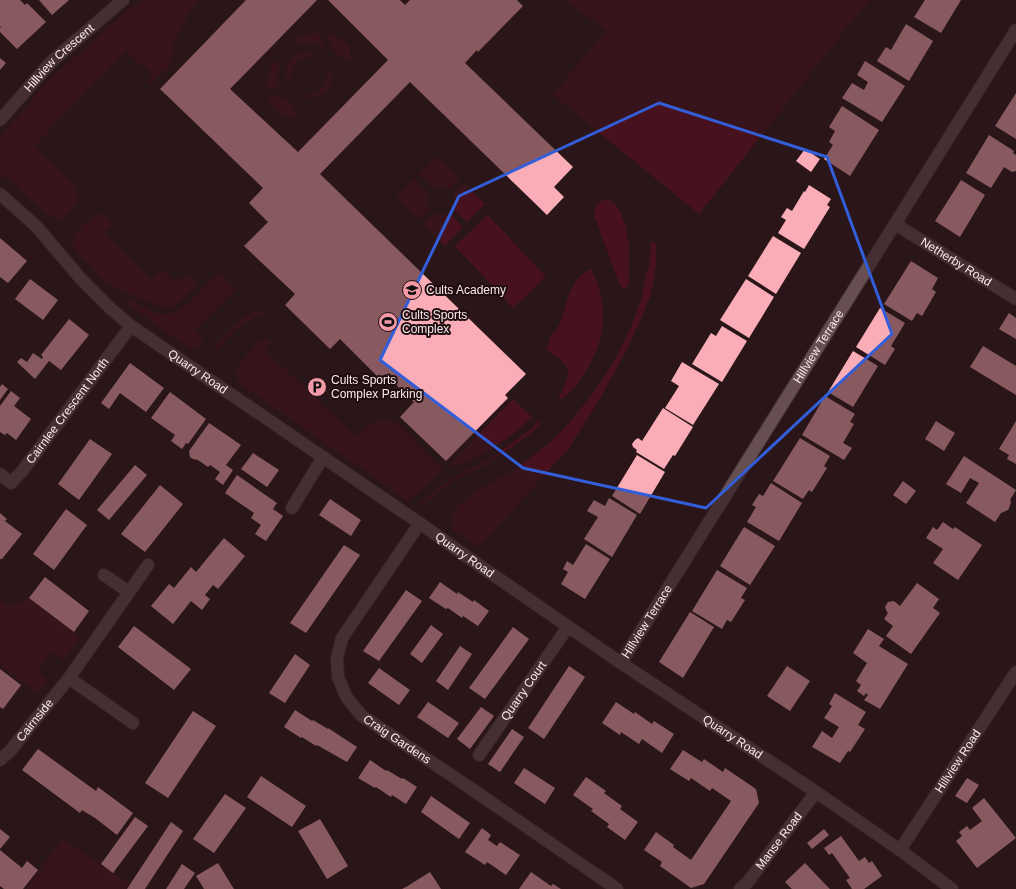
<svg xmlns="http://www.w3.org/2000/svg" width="1016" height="889" viewBox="0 0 1016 889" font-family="Arial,sans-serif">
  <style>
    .green { fill: #47121d }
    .building { fill: #faadb7 }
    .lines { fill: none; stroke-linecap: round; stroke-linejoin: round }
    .minor-casing { stroke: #403133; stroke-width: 14 }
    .minor { stroke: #674e51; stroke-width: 12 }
    .marked { fill: none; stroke: #335eda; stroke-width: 3; stroke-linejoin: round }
    .labels { text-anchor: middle; stroke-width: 4; stroke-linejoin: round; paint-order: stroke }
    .street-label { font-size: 12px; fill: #f9eaeb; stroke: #200d10 }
    .poi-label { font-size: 12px; fill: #f9eaeb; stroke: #200d10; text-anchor: start }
  </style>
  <rect width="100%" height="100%" fill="#2a1619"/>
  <path class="green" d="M141,0H199L190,12L177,36L168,68L150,84L147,81L153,74L141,62L138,64L127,51L34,146L76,187L78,195L77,204L60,221L45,212L0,173V138L43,86L108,27Z
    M564,0H869L699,214L553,95L606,30Z
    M328,32L342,40L350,48L351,62C336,54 328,50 328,32Z
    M312,33H320L324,46C315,43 309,42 299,44L295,40L301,36Z
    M306,51L312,52L311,57C297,57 291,64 291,78L286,79C285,63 291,56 306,51Z
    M275,60L280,65C276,75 277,81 281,90L274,88H267C267,77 269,69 275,60Z
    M332,71C334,88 324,98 307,98V94C321,93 328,86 327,72Z
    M269,95C287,96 292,100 297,117C280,116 271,113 269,95Z
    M437,156L460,178L449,189C443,186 439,186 434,189L419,175Z
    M414,179L429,194C426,199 427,203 429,209L418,219L396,198Z
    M464,183L485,204L467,222L453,208C456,203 456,199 453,193Z
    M607,199L614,203L620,211L626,227L629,246V283L627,288L622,289L620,286L594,215C596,205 597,202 607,199Z
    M449,212L463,227L445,246L423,224L435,213C440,216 444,216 449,212Z
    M96,213L106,216L114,224L105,233L151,280L162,269C172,279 175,285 187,274L197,284L183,299L176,305L168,307L156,306L104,282L74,248L72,240L75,232L79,230L84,224Z
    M488,215L546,277L513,308L455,246Z
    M651,241L656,244V267L651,294L641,319L625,353L597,404L568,449L479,547L452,530C452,524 451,518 454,512C465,493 497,481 515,469C526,461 537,453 547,445C560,434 571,421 582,407C608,375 629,339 641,299C644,290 645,279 647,270L649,268Z
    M591,269C594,276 598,282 599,289C608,322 601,349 582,377C575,386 570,396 558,400C572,368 574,369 546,349L551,335C563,329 565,298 573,286C577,278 583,273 591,269Z
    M219,272L236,289L194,331L202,337V342L196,348H190L131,307L124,301L131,300L154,313L166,314L174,313L180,310L188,304Z
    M253,311H262L265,315C243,318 232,334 217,349L214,346L238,322Z
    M266,339L271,342L264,349L356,437C370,426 375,415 396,422L443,470L408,501L239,383L237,374V367L259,341Z
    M513,399L532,417C510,438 483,456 454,467L451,463Z
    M540,420V424L529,435L486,465L455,479L427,502L421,505L420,502L453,477L484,462L502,450L526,433Z
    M29,598L80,637L63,660L52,651L38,672L48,681L38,694L0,664V599L10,606Z
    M63,839L113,873L130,884L127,889H25Z"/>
  <path class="building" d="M0,0H20L25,5L27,3L46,22L17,49L0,32V28L1,27L0,26Z
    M39,0H69L52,15Z
    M246,0H317L230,89L298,152L388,60L328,0H400L405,5L410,0H517L523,6L478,52L477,50L465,63L573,167L554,187L564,197L547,215L410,82L320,174L526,374L505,395L508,398L446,461L400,417L414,402L385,374L380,379L340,339L330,349L285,305L295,294L244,246L268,222L249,203L263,188L160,89Z
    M925,0H961L941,33L914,17Z
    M906,24L933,41L909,81L877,61L886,47L891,50Z
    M0,58L6,63L0,70Z
    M865,61L905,86L882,122L842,98L852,83L864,90L868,82L857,75Z
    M1016,93V139L995,126Z
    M842,106L879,130L850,176L824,159L833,145L829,142L835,131L829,127Z
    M989,135L1014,151L1013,153L1016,155V171L1012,172L1004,167L991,188L966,173Z
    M805,149L820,159L811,172L796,161Z
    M961,180L985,195L960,237L935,221Z
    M809,185L831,199L827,205L830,207L804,249L778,233L786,220L781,217L787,208L792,211L804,191L805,192Z
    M773,236L801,253L776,294L748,276Z
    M0,238L27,261L8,283L0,277Z
    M911,261L938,278L932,289L936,292L922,316L917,313L912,321L884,304Z
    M30,279L58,300L43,320L15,299Z
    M746,279L774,297L749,338L720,320Z
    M880,308L905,323L891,346L895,349L885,365L856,347Z
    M1009,313L1016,318V339L999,329Z
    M69,319L89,335L61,370L49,361L35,379L17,362L21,358L27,362L33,353L42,359L43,357L41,355Z
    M722,326L747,341L722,382L692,364L711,333L716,336Z
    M983,346L1016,366V395L970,367Z
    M853,351L878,366L853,407L828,392Z
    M682,362L719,384L693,425L665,408L679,386L671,381Z
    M130,363L164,388L146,412L120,393L109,409L101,403Z
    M2,384L8,389L0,400V387Z
    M11,391L20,398L14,406L31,419L16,440L7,433L5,435L0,432V406Z
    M170,392L206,419L188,444L186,443L182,449L171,441L175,435L151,418Z
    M825,396L855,414L850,422L854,424L843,443L852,448L844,460L802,435Z
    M663,408L693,427L675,456L673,455L664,469L636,452L637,450L633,447L632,444L635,440L638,438L642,441Z
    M936,421L955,433L944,451L925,439Z
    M1016,421V464L1007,459L1009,455L999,449Z
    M209,423L241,445L226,465L233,470L223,485L215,479L220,472L210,465L208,467L198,460L193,459L190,457L189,451Z
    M800,438L830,456L824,466L827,468L812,492L809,490L803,499L773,481Z
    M90,439L112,454L79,500L58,484Z
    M253,453L279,470L267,487L241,469Z
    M637,455L665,472L640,514L612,496Z
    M964,456L1016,490L1010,500L1011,502L1009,508L1008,510L1001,513L995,522L966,503L979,483L970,478L961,493L946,484Z
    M135,465L147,475L109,520L97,510Z
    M237,475L277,503L273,509L283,516L266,541L255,534L261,525L251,518L254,513L225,493Z
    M903,481L916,491L906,504L893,495Z
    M771,483L802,503L779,541L747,522L756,507L752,505L759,494L763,496Z
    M160,485L183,504L145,552L121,534Z
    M609,498L637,515L612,557L584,539L598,517L587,511L594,500L605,506Z
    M330,499L361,520L351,536L319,515Z
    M66,509L87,525L54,570L33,554Z
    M0,513L7,519L5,521L22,534L2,559H0Z
    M943,522L953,529L955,527L982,545L958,580L933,563L943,549L926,538L933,527L937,530Z
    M744,527L775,546L750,585L720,566Z
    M224,538L245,556L218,589L213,585L205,595L210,599L202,610L191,601L173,624L151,606L169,584L174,588L191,567L196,572Z
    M586,544L610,559L585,599L561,584L568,572L563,569L567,561L573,565Z
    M344,545L360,555L306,633L290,623Z
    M717,570L747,588L741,598L745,600L731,622L727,620L722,629L692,611Z
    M45,577L89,611L74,632L29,598Z
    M440,582L457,594L458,592L473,602L474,600L489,611L478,626L463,616L462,618L448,608L446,609L429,598Z
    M917,583L939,599L933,608L940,613L911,654L886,636L893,626L884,619L888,613L887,612L885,607L888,602L894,601L900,606Z
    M406,590L422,601L379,661L363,651Z
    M690,612L714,627L683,678L659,662Z
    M431,625L443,634L422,663L410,654Z
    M134,626L191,669L174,690L118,647Z
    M513,627L529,639L485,699L469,688Z
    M868,629L884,639L879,646L908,664L880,709L864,700L868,695L866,693L864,696L857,691L861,685L856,681L867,663L853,653Z
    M460,646L472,654L448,690L436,681Z
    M295,654L310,665L285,703L269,693Z
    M569,666L585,677L544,739L528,728Z
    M787,666L810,681L790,711L767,696Z
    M379,668L410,690L399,705L368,683Z
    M0,669L21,685L3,709L0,707Z
    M835,693L866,712L858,725L865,729L850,752L848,751L840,763L812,747L822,731L832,738L839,727L824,718L832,706L829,704Z
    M428,702L459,723L448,738L417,717Z
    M616,702L634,714L635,712L652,724L654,721L674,734L662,753L642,739L639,744L621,732L620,735L602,723Z
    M481,707L494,716L470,749L457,739Z
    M295,710L312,721L313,720L328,729V728L357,747L347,762L317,745L316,746L302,737L301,738L284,727Z
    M193,711L216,726L168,798L145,783Z
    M512,729L524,737L500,772L488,764Z
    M38,749L96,791L98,787L133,813L117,835L95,818L82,810L80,813L22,770Z
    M683,750L702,762L704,759L723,772L725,768L756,789L759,803L704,884L691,888L660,866L662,862L644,850L656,832L674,845L673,847L691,860L731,801L712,788L710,791L691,778L689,781L670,769Z
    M370,760L386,771L387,770L402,779L403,778L417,787L406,804L392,795L391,797L376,787L375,788L358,778Z
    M524,768L555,788L545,804L514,783Z
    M261,776L306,806L292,827L247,797Z
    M586,777L606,791L604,793L622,806L620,809L638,822L625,840L607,827L609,824L591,811L593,809L573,795Z
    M967,778L979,785L967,803L955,796Z
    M225,794L246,808L214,853L193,839Z
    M431,796L470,823L459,839L421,812Z
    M984,798L1016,838L977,868L956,841L962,836L959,832L967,826L970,830L982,821L972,808Z
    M135,817L148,826L113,873L101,864Z
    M320,819L348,866L327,879L298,831Z
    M171,822L183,831L145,889H127Z
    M482,828L491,835L488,840L497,846L500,842L520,855L506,875L487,862L485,865L465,852Z
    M0,829L10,837L0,849Z
    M824,829L829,835L812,849L807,843Z
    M841,836L859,861L865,857L869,863L872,861L882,876L864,889H852L846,880L850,878L832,853L829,855L824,848Z
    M0,850L22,868L27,861L38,870L23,889H4L0,886Z
    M218,863L232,886L234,889H204L196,876Z
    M805,863L824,883L830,889H792L785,882Z
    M182,864L195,873L184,889H166Z
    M430,872L441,889H402L406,887Z
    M531,872L551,886L553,884L561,889H519Z"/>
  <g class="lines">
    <g class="minor-casing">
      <g id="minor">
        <path id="s1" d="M0,120L52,61L123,0"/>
        <path id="s2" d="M0,194L36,226L81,279L111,309L131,326L428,529L473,561L621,663L816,792L900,850L952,889"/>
        <path id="s3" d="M895,224L1016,299"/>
        <path id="s4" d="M0,474L11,483L23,470L131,326"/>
        <path d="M292,508L323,457"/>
        <path id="s5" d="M420,523L342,638L337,658L338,677L347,698L362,716L460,781L617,889"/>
        <path d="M104,575L129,592"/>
        <path id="s6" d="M621,663L1016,30"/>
        <path d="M69,678L133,723"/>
        <path id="s7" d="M479,755L568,627"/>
        <path id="s8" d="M0,760L10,751L69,678L148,565"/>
        <path id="s9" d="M900,850L1016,672"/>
        <path id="s10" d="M740,889L747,883L816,792"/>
      </g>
    </g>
    <use href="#minor" class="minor"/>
  </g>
  <path d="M0 0H1016V889H0ZM659,103L827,157L892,334L706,508L523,468L380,360L459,196Z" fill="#2a1619" fill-opacity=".55" fill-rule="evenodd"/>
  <path class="marked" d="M659,103L827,157L892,334L706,508L523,468L380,360L459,196Z"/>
  <defs>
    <g id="school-disc" transform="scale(1)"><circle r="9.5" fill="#f49aa6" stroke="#200d10"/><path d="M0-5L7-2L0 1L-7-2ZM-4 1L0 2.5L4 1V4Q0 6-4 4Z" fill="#111"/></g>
    <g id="stadium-disc" transform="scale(1)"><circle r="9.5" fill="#f49aa6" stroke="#200d10"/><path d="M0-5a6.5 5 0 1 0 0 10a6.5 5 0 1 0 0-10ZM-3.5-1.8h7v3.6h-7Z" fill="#111"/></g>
    <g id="parking-disc" transform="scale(1)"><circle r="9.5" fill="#f49aa6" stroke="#200d10"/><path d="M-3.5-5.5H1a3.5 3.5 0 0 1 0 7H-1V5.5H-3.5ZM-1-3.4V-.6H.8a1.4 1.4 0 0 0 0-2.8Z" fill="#111"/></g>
  </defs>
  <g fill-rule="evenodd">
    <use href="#school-disc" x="412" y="290"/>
    <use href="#stadium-disc" x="388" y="322"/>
    <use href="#parking-disc" x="317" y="387"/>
  </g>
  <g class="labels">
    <g class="street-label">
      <text dy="4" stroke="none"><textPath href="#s1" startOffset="86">Hillview Crescent</textPath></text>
      <text dy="4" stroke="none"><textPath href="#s3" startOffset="72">Netherby Road</textPath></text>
      <text dy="4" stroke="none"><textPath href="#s6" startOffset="373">Hillview Terrace</textPath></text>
      <text dy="4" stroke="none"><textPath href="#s2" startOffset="267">Quarry Road</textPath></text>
      <text dy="4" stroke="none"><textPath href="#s4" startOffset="106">Cairnlee Crescent North</textPath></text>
      <text dy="4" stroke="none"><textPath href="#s2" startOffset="591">Quarry Road</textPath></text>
      <text dy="4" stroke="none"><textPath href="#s6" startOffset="49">Hillview Terrace</textPath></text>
      <text dy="4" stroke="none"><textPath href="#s7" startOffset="78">Quarry Court</textPath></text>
      <text dy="4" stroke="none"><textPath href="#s8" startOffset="53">Cairnside</textPath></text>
      <text dy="4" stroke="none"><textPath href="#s2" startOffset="915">Quarry Road</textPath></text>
      <text dy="4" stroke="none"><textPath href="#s5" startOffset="267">Craig Gardens</textPath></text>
      <text dy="4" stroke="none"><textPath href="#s9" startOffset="106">Hillview Road</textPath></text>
      <text dy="4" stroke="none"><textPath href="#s10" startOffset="62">Manse Road</textPath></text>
    </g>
    <g class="poi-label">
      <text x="426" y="294">Cults Academy</text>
      <text x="402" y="319">Cults Sports<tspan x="402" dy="14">Complex</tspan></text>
      <text x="331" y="384">Cults Sports<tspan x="331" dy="14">Complex Parking</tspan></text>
    </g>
  </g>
</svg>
